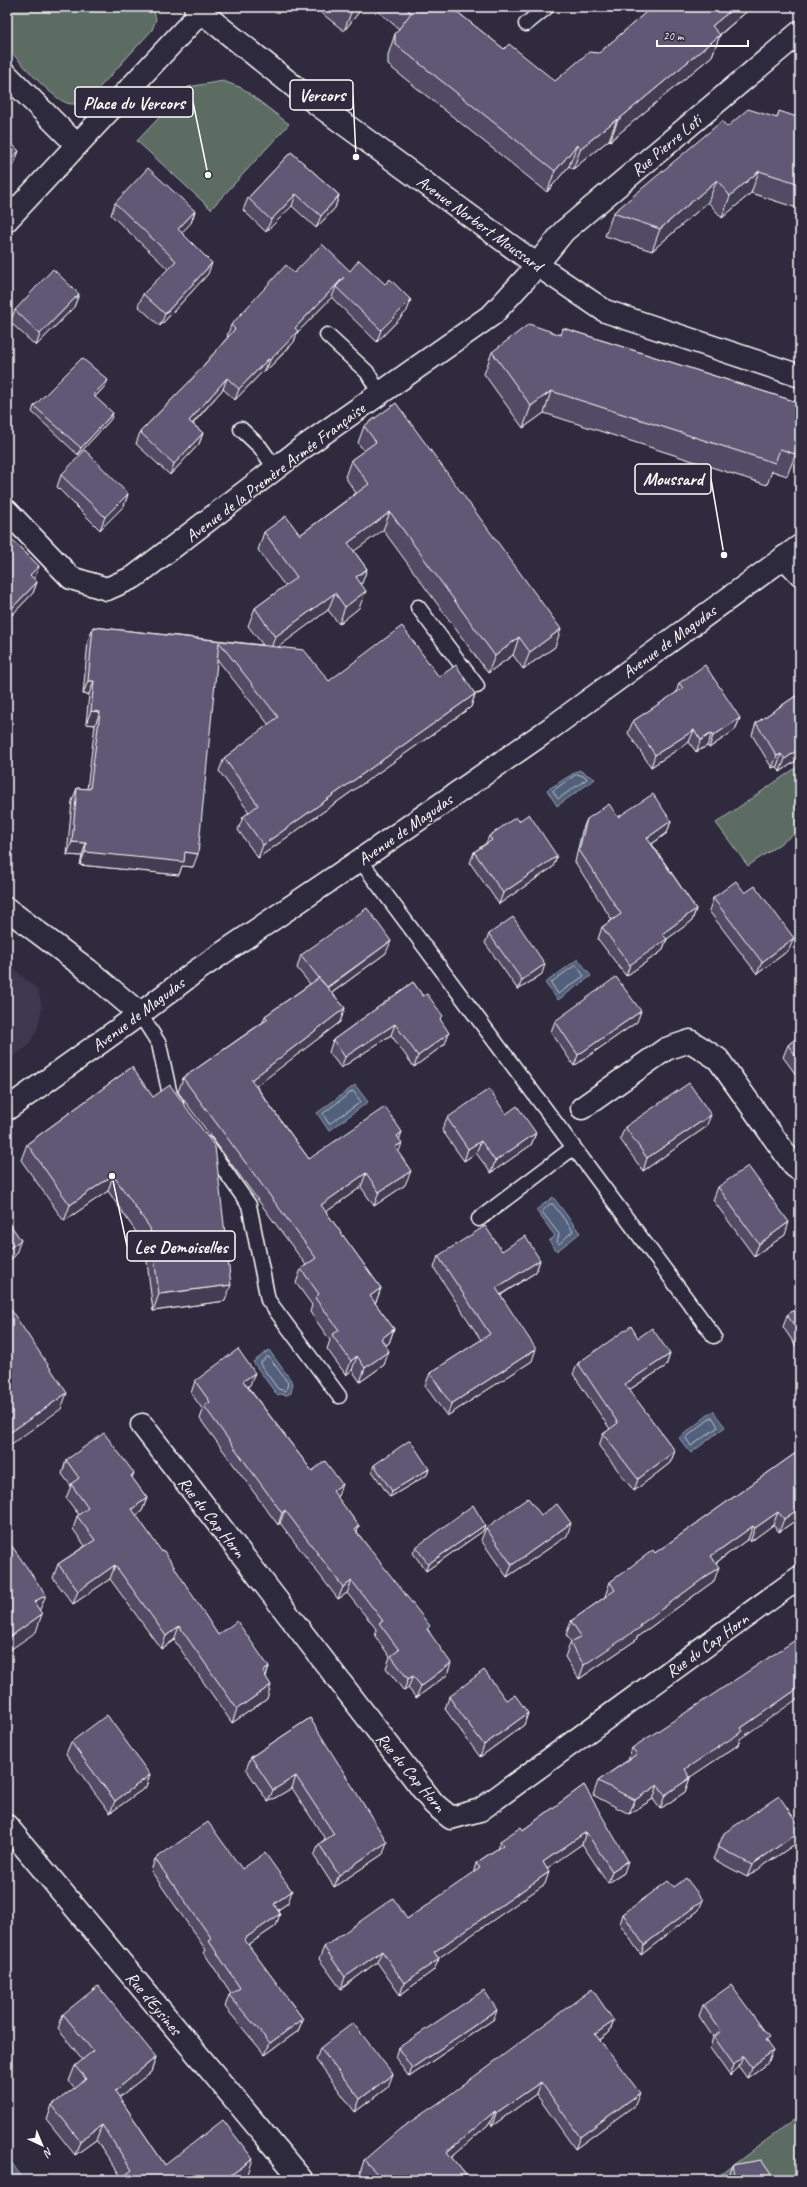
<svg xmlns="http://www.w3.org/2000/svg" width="807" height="2187" viewBox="0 0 807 2187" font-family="Caveat,sans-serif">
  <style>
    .built { fill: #3e384e }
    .green { fill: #5c6c62; stroke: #aeb6b0 }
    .water { fill: #52617c; stroke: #97a0b0 }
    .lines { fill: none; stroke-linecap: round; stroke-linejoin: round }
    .shore { stroke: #bac0cb; stroke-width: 1 }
    .service-casing { stroke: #fff; stroke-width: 17 }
    .minor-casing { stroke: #fff; stroke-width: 25 }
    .tertiary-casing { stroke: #fff; stroke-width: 25 }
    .secondary-casing { stroke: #fff; stroke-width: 25 }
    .service { stroke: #2f2a3d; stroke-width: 14 }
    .minor { stroke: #2f2a3d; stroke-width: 22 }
    .tertiary { stroke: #2f2a3d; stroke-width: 22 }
    .secondary { stroke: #2f2a3d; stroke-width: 22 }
    .wall { fill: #534c65; stroke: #fff }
    .shaded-wall { fill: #433e52; stroke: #fff }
    .building { fill: #605875; stroke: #fff }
    .labels { text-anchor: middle; stroke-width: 3; stroke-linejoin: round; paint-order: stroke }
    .street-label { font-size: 17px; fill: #fff; stroke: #2f2a3d }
    .leader { fill: none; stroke: #fff; stroke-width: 1.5 }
    .callout-dot { fill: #fff; stroke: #2f2a3d; stroke-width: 1.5 }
    .callout { fill: #2f2a3d; stroke: #fff; stroke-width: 1.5 }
    .callout-label { font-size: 18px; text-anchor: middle; font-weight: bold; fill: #fff }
  </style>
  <rect width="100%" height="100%" fill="#2f2a3d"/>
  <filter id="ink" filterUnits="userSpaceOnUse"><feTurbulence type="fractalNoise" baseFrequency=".025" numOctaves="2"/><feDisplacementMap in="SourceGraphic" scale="8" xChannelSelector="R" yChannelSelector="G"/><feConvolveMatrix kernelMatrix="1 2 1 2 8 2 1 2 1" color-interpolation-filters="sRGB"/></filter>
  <g filter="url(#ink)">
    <path class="built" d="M7,963L38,990L42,1007L38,1028L28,1046L7,1061Z"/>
    <path class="green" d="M7,7H153L156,19L152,30L89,99C82,102 75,106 67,103C50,97 21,62 7,48Z
      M223,81L242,88L289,124L211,209L137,141L188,87Z
      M800,765V830L748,866L716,823Z
      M799,2116L800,2180H713Z"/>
    <path class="water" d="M579,770L595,779L557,806L547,790Z
      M578,959L591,976L558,1000L545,983Z
      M355,1085L368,1102L329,1131L317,1113Z
      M553,1197L580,1233L557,1251L549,1241L555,1236L536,1210Z
      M269,1350L293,1383L291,1393L287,1395L280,1394L277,1395L253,1362Z
      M713,1411L725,1427L691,1453L679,1438Z
      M11,2162L24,2180H7V2165Z"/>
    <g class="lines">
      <path class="shore" d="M577,774L586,777L587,779L558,799L553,791Z
        M576,965L584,976L558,994L551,983Z
        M353,1091L361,1102L329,1124L323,1114Z
        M550,1204H553L573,1231L559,1244L557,1242L559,1234L542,1212Z
        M267,1357H269L288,1383L286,1391L278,1389L260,1364Z
        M711,1418H713L718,1427L691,1446L686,1438Z"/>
      <g class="service-casing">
        <path id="service" d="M526,24L547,7
          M327,335L367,372L380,394
          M241,429L260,447L275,468
          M418,607L477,686
          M360,860L714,1336
          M140,1014L159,1044L170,1095L176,1103
          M206,1144L249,1205L268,1300L339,1396
          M479,1219L573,1148"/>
      </g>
      <g class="minor-casing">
        <path id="minor" d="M195,7L306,96L537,265L605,311L800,376
          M7,75L77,145
          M7,220L201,12
          M7,511L71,578L107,589L134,577L301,449L493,314L526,278L564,231L800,32
          M784,557L800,574
          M582,1108L666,1049L690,1041L718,1059L794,1166L800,1170
          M142,1425L434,1804L451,1818L480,1810L800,1577
          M7,1826L302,2180"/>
      </g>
      <g class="tertiary-casing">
        <path id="tertiary" d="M7,909L88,970L140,1014"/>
      </g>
      <g class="secondary-casing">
        <path id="secondary" d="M7,1109L140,1014L196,971L360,860L551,728L800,546"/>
      </g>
      <use href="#service" class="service"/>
      <use href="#minor" class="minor"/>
      <use href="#tertiary" class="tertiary"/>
      <use href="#secondary" class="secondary"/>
    </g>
    <path class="wall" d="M314,7H363L344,31Z
      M373,7H451L504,49L555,81L599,53L650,9V7H752L720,35L712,56L610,141L609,140L573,169L569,166L547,192L388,65V55L395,34L399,29Z
      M777,118H800V209L751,193L722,218L708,202L652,251L605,236L613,213L727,127Z
      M291,152L339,195L335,208L316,228L292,206L266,232L243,210L248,198Z
      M115,203L195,211L191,223L181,233L208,274L160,326L138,306L143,294L168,269L111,215Z
      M350,271L407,311L377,342L332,298V297L297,333L294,342L281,356L266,371L264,370L235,400L223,389L193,424L203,433L199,444L170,475L136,444L140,432L190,381L228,337L227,336L231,325L294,273Z
      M79,294L74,307L36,346L10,322L15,310Z
      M563,328L800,403V454L796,453L787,476L772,471L767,485L544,413L523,428L484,374L492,352L561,335Z
      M105,386L95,397L111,419L78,455L32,412L34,406Z
      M364,426L555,647L523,669L513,655L488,673L383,530L354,551L367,569L361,585L359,608L339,624L328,610L278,647L329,681L439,677L475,694L471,707L258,858L238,830L243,817L249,812L219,771L224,758L269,725L217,659L193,867L182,866L179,875L80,865L82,856L67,855L72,801L77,788L87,789L95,725L86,724L89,694H83L88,641L93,627L263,645L248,626L255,608L285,586L258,550L264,532L300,535L356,493L345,477L351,460L364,451L358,443Z
      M61,475L128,494L124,506L100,530L57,487Z
      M7,535L39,566L35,577L33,578L37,582L33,593L9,618L7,616Z
      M679,683L740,718L735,730L709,748L707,746L696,752L689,742L651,767L628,733L633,721L676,693Z
      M800,693V758L780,772L777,766L772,768L752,735L756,723Z
      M618,817L671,821L667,833L652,844L696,909L692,921L667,939L662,951L626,976L598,939L602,927L612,920L575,862L582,831L587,819Z
      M489,836L553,867L499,904L470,863L474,852L486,843Z
      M713,898L789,950L757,974L709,911Z
      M489,934L542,974L518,990L485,943Z
      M386,953L332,993L345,1008L340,1022L256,1086L309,1159L399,1139L398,1153L405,1185L374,1206L361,1187L326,1212L381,1288L376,1302L375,1303L394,1329L389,1343L386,1346L384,1365L360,1382L352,1370L346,1375L327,1349L330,1340L310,1312L312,1305L296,1283L301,1269L306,1265L178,1092L183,1078L263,1022L265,1016L310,984L297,968L301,955Z
      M413,982L441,1022L445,1044L414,1067L391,1035L341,1068L329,1052L333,1040Z
      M555,1021L637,1022L574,1066L551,1032Z
      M800,1035V1078L799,1079L783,1057L788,1045Z
      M132,1067L225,1301L153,1311L145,1245L108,1191L64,1221L21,1160L27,1144Z
      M506,1114L536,1133L531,1145L491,1173L476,1153L464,1161L442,1130L447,1118Z
      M625,1127H706L643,1171L620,1139Z
      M718,1187L785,1235L754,1256L713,1200Z
      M502,1251L540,1260L536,1272L501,1295L532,1361L447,1416L425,1386L430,1373L481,1340L434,1268L438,1256Z
      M800,1306V1352L783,1327L787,1315Z
      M638,1338L670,1354L666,1366L629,1390L675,1451L670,1463L634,1491L599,1446L603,1434L610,1429L573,1374L578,1363Z
      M195,1381L250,1385L248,1387L312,1471L338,1496L337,1497L359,1526L357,1532L429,1631L447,1675L416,1698L408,1688L404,1691L386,1668L390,1657L375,1636L377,1630L347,1593L338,1599L280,1523L278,1525L200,1419L203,1410L191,1393Z
      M800,1450V1520L799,1518L779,1532L773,1525L750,1542L748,1539L716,1563L714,1581L637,1637L636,1640L579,1679L565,1657L570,1643L571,1642L566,1635L571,1621L605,1597V1596L610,1582L655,1553Z
      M66,1460L134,1473L132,1478L147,1498L142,1511L136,1515L218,1635L269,1667L266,1677L267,1699L232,1723L174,1640L161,1649L110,1579L73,1604L53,1578L58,1564L85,1546L73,1529L77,1516L79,1515L66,1498L71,1486L62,1474Z
      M374,1465L429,1469L427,1475L390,1497L372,1471Z
      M541,1515L567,1536L507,1577L481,1540L486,1528Z
      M485,1525L483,1531L426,1571L413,1553L416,1547Z
      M449,1697L506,1700L528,1713L524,1725L480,1757L445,1709Z
      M310,1718L383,1854L334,1887L314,1856L319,1844L325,1839L292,1788L268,1802L246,1769L251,1757Z
      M740,1739L738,1745L690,1777L685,1792L660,1809L653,1799L629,1814L593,1795L598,1781L628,1760L632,1748Z
      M71,1742L146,1787L110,1813L66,1754Z
      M584,1785L624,1873L608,1883L582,1844L547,1868L545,1884L438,1958L434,1970L400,1995L377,1962L341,1989L319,1959L324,1947L407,1919L473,1874L476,1863L497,1849L500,1841L523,1830Z
      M798,1842L747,1877L713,1859L718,1847Z
      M155,1859L242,1869L288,1903L278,1910L276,1926L248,1945L303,2019L298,2031L265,2055L225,2007L229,1995L231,1993L204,1953L206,1950L151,1871Z
      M674,1887L699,1910L641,1955L620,1924L623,1914Z
      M703,2005L767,2042L769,2062L747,2078L739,2067L730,2076L710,2048L713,2037L699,2016Z
      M63,2014L156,2057L151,2072L119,2097L165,2165L248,2174L239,2180H119L122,2178L96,2140L75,2155L47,2120L52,2105L75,2088L69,2081L75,2066L83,2060L58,2029Z
      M494,2019L409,2077L395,2057L398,2048Z
      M614,2021L609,2033L600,2040L635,2105L575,2149L536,2094L492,2126L490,2123L451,2157L470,2180H367L360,2173L364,2160Z
      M320,2048L388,2087L355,2112L316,2060Z
      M800,2150V2173L794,2166Z
      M732,2165L775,2180H727Z"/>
    <path class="shaded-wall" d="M354,7H363L344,31L352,10Z
      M735,7H752L705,47L712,26Z
      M720,35L712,56L610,141L618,120Z
      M617,119L609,140L573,169L581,148Z
      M577,145L569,166L547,192L555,171Z
      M19,151L15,162L7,170V164Z
      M759,171L751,193L722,218L730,196Z
      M717,180L708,202L652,251L660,229Z
      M296,194L292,206L266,232L271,220Z
      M339,195L335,208L316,228L321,216Z
      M195,211L191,223L174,241L178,229Z
      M212,263L208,274L160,326L165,314Z
      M344,277L336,287L332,297L297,333L294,342L266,371L270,360L295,328Z
      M79,294L74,307L36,346L40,334Z
      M411,300L407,311L377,342L381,330Z
      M268,359L264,370L235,400L239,389Z
      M227,378L223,389L185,432L189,421Z
      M108,380L105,386L91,401L93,395Z
      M551,391L544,413L523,428L531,406Z
      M113,413L111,419L78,455L81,448Z
      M203,433L199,444L170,475L174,464Z
      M128,494L124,506L100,530L105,517Z
      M390,512L383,530L342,560L348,543Z
      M39,566L35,577L26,586L30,575Z
      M367,569L361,586L356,577Z
      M37,582L33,593L9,618L13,607Z
      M366,591L359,608L339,624L345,607Z
      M335,593L328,610L269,654L275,637Z
      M561,629L555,647L523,669L530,652Z
      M519,637L513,655L488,673L495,656Z
      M88,681H94L89,694H83Z
      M475,694L471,707L258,858L263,845Z
      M91,711L100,712L95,725L86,724Z
      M740,718L735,730L709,748L713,736Z
      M694,730L689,742L651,767L655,755Z
      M712,733L707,746L696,752L701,740Z
      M800,748V758L780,772L785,759Z
      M781,754L777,766L772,768L777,756Z
      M671,821L667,833L643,850L647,838Z
      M72,842L86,843L82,856L67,855Z
      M85,852H185L198,854L193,867L182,866L179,875L80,865Z
      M557,856L553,867L499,904L503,893Z
      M696,909L692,921L667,939L662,951L626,976L630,965L662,934Z
      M794,938L789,950L757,974L762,962Z
      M391,941L386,953L322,1000L327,988Z
      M545,964L542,974L518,990L522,980Z
      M345,1008L340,1022L246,1094L251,1080Z
      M641,1011L637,1022L574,1066L578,1055Z
      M395,1024L391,1035L341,1068L345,1057Z
      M449,1033L445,1044L414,1067L418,1056Z
      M711,1115L706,1127L643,1171L647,1158Z
      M402,1132L397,1146L402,1143L397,1157L389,1162L397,1136Z
      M536,1133L531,1145L491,1173L495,1161Z
      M481,1141L476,1153L464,1161L468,1149Z
      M411,1171L405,1185L374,1206L379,1192Z
      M366,1173L361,1187L316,1219L321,1205Z
      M113,1175L108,1191L64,1221L70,1205Z
      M789,1222L785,1235L754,1256L759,1244Z
      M21,1240L15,1256L7,1262V1250Z
      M540,1260L536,1272L492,1300L496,1288Z
      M231,1285L225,1301L153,1311L159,1294Z
      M381,1288L376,1302L365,1310L370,1296Z
      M394,1329L389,1343L375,1353L381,1339Z
      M536,1349L532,1361L447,1416L451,1404Z
      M389,1351L384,1365L360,1382L365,1368Z
      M670,1354L666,1366L621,1395L625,1384Z
      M357,1356L352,1370L346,1375L351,1361Z
      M255,1373L250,1385L239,1393L243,1381Z
      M67,1393L61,1409L7,1447V1437L8,1434Z
      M675,1451L670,1463L634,1491L638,1479Z
      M429,1469L427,1475L390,1497L392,1491Z
      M342,1484L338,1496L329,1503L333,1491Z
      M147,1498L142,1511L127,1522L132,1509Z
      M800,1508V1517L799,1518L779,1532L784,1519Z
      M285,1510L280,1523L278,1525L282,1513Z
      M778,1512L773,1525L750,1542L755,1528Z
      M571,1523L567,1536L507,1577L512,1565Z
      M485,1525L483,1531L426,1571L428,1564Z
      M359,1526L355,1538V1530Z
      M753,1526L748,1539L706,1570L711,1556Z
      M115,1565L110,1579L73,1604L78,1591Z
      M719,1567L714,1581L637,1637L636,1640L579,1679L584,1665Z
      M352,1581L347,1593L338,1599L343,1587Z
      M46,1595L39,1612L34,1602Z
      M42,1614L36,1632L7,1652V1639Z
      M179,1626L174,1640L161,1649L166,1636Z
      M451,1663L447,1675L416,1698L421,1686Z
      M269,1667L264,1681L263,1672Z
      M413,1676L408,1688L404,1691L408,1679Z
      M271,1685L267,1699L232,1723L237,1709Z
      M800,1687V1697L740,1739L738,1745L680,1784L685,1769L741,1728Z
      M528,1713L524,1725L480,1757L484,1745Z
      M150,1775L146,1787L110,1813L115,1801Z
      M296,1776L292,1788L268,1802L273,1790Z
      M690,1778L685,1792L660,1809L665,1795Z
      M658,1785L653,1799L629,1814L635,1800Z
      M800,1831V1836L798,1842L747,1877L752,1865Z
      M586,1832L582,1844L539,1874L543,1862Z
      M387,1842L383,1854L334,1887L339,1875Z
      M628,1861L624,1873L608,1883L612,1871Z
      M549,1872L545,1884L430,1964L434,1952Z
      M292,1891L288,1903L269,1916L274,1904Z
      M703,1900L699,1910L641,1955L644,1945Z
      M280,1914L276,1926L239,1951L244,1939Z
      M382,1951L377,1962L341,1989L345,1977Z
      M439,1959L434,1970L400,1995L404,1983Z
      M497,2010L494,2019L409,2077L412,2068Z
      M303,2019L298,2031L265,2055L270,2043Z
      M614,2021L609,2033L591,2046L595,2034Z
      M773,2051L769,2062L747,2078L751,2067Z
      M743,2056L739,2067L730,2076L734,2065Z
      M156,2057L151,2072L109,2105L115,2091Z
      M393,2074L388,2087L355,2112L360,2099Z
      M541,2082L536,2094L492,2126L496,2113Z
      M640,2093L635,2105L575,2149L580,2137Z
      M495,2111L490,2123L443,2164L447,2152Z
      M102,2125L96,2140L75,2155L80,2141Z
      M253,2159L248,2174L239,2180H224Z"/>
    <path class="building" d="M348,7H354L352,10Z
      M405,7H451L504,49L509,44L555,81L589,52L599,53L652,7H735L712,26L720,35L618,120L617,119L581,148L577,145L555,171L395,44V34L411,13Z
      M748,109L777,118L779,111L800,118V184L759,171L730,196L717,180L660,229L613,213L722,121L727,127Z
      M7,139L19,151L7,164Z
      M291,152L339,195L321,216L296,194L271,220L248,198Z
      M148,168L195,211L178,229L212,263L165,314L143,294L176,261L115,203Z
      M322,244L350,271L359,260L385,284L390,279L411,300L381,330L336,287L344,277L295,328L298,331L285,345L270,360L268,359L239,389L227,378L189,421L203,433L174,464L140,432L190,381L235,329L231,325L286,265L294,273Z
      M53,269L79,294L40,334L15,310Z
      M529,324L561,335L563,328L800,403V439L795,454L780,449L775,463L551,391L531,406L492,352Z
      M82,358L108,380L93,395L113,413L81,448L34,406Z
      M396,403L561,629L530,652L519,637L495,656L390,512L348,543L367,569L356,577L366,591L345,607L335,593L275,637L255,608L297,577L264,532L286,516L300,535L369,484L351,460L376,442L364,426Z
      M85,450L128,494L105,517L61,475Z
      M7,535L39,566L30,575L37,582L13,607L7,601Z
      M402,626L439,677L456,665L475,694L263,845L243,817L258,805L224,758L278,717L219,642L198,854L185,852L184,862L165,860L85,852L86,843L72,842L77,788L90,789L100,712L91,711L94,681H88L93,627L304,650L329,681Z
      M705,665L740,718L713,736L712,733L701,740L694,730L655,755L633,721L683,688L679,683Z
      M800,693V748L785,759L781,754L777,756L756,723Z
      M653,794L671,821L647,838L696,909L662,934L667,939L630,965L602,927L621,914L579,850L587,819L609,804L618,817Z
      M529,814L557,856L503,893L474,852L492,840L489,836L516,817L519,821Z
      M736,881L745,893L755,886L794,938L762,962L713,898Z
      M367,908L391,941L327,987L319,978L301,955Z
      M513,917L545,964L522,980L489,934Z
      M616,977L641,1011L578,1055L555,1021Z
      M319,978L345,1008L251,1080L309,1159L385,1107L402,1132L397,1136L402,1143L395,1147L411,1171L379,1192L366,1173L321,1205L381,1288L370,1296L394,1329L381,1339L389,1351L365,1368L357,1356L351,1361L332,1335L339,1330L315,1298L319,1294L301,1269L316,1258L183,1078L268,1019L265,1016Z
      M413,982L423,996L427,994L443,1016L440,1019L449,1033L418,1056L395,1024L345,1057L333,1040Z
      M800,1035V1062L788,1045Z
      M132,1067L153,1097L170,1085L215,1147L231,1285L159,1294L150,1228L113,1175L70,1205L27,1144Z
      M689,1083L711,1115L647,1158L625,1127Z
      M489,1089L506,1114L517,1106L536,1133L495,1161L481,1141L468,1149L447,1118Z
      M748,1166L789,1222L759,1244L718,1187Z
      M7,1220L21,1240L7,1250Z
      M485,1226L502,1251L525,1236L540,1260L496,1288L536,1349L451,1404L430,1373L490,1334L438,1256Z
      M7,1304L67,1393L8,1434L7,1432Z
      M800,1306V1334L787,1315Z
      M631,1326L638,1338L652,1328L670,1354L625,1384L675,1451L638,1479L603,1434L618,1423L578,1363Z
      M238,1349L255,1373L243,1381L312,1471L325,1461L342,1484L333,1491L359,1526L355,1530L430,1626L427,1629L451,1663L421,1686L413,1676L408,1679L391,1656L399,1650L379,1623L383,1621L352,1581L343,1587L285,1510L282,1513L204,1406L210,1402L195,1381Z
      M104,1433L134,1473L131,1476L147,1498L132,1509L162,1552L164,1551L218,1635L237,1621L269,1667L263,1672L271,1685L237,1709L179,1626L166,1636L115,1565L78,1591L58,1564L95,1540L77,1516L88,1508L71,1484L79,1478L66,1460Z
      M410,1440L429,1469L392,1491L374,1465Z
      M800,1450V1508L784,1519L778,1512L755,1528L753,1526L711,1556L719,1567L640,1625L641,1627L584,1665L570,1643L581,1636L571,1621L615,1590L610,1582L653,1550L655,1553Z
      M528,1498L541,1515L557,1504L571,1523L512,1565L486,1528Z
      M473,1505L485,1525L428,1564L416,1547Z
      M7,1539L46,1595L34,1602L42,1614L7,1639Z
      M800,1637V1687L741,1728L743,1731L685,1769L690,1778L665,1795L658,1785L635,1800L598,1781L637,1754L632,1748Z
      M484,1670L506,1700L515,1695L528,1713L484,1745L449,1697Z
      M107,1715L150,1775L115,1801L71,1742Z
      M310,1718L387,1842L339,1875L319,1844L334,1834L296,1776L273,1790L251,1757Z
      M584,1785L628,1861L612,1871L586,1832L543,1862L549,1872L434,1952L439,1959L404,1983L382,1951L345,1977L324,1947L393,1898L407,1919L480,1868L476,1863L503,1845L500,1841L521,1827L523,1830Z
      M779,1796L800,1827V1831L752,1865L718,1847L724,1833Z
      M208,1822L242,1869L265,1853L292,1891L274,1904L280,1914L244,1939L303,2019L270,2043L229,1995L240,1988L209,1941L212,1939L155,1859Z
      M686,1878L703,1900L644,1945L623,1914L668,1881L674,1887Z
      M731,1985L769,2037L765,2040L773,2051L751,2067L743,2056L734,2065L714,2037L721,2031L703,2005Z
      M98,1986L156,2057L115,2091L165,2165L223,2120L253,2159L224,2180H119L132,2170L102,2125L80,2141L52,2105L86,2079L75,2066L93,2051L63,2014Z
      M592,1989L614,2021L595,2034L640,2093L580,2137L541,2082L496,2113L495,2111L447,2152L470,2180H383L364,2160L401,2128L440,2102Z
      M484,1990L497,2010L412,2068L398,2048Z
      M353,2023L393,2074L360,2099L320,2048Z
      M761,2160L775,2180H735L732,2165Z"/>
  </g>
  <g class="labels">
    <g class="street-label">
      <text transform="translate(666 145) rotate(-40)" y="6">Rue Pierre Loti</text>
      <text transform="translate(480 223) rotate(36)" y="6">Avenue Norbert Moussard</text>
      <text transform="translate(275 472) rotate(-37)" y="6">Avenue de la Premère Armée Française</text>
      <text transform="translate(669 641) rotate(-36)" y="6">Avenue de Magudas</text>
      <text transform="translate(405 829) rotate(-35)" y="6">Avenue de Magudas</text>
      <text transform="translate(138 1014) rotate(-37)" y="6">Avenue de Magudas</text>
      <text transform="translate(212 1517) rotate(52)" y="6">Rue du Cap Horn</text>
      <text transform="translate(707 1645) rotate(-36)" y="6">Rue du Cap Horn</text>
      <text transform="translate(411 1772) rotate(50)" y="6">Rue du Cap Horn</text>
      <text transform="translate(154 2003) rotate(50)" y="6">Rue d'Eysines</text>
    </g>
  </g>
  <path class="leader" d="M356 157L353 95M208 175L193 102M724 555L711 479M112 1176L127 1246"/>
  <g class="callout-dot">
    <circle cx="356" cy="157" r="4"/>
    <circle cx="208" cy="175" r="4"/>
    <circle cx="724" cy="555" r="4"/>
    <circle cx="112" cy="1176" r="4"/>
  </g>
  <g class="callout">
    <rect x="290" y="80" width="63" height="30" rx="4"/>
    <rect x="75" y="87" width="118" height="30" rx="4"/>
    <rect x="635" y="464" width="76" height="30" rx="4"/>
    <rect x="127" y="1231" width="108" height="30" rx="4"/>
  </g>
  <g class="callout-label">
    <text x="322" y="101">Vercors</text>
    <text x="134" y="109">Place du Vercors</text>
    <text x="673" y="485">Moussard</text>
    <text x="181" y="1253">Les Demoiselles</text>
  </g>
  <rect width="807" height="2187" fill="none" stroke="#2f2a3d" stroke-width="24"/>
  <rect x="12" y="12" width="783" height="2163" fill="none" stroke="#fff" stroke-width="1.5" filter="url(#ink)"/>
  <g transform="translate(42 2145) rotate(136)" stroke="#2f2a3d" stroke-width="3" paint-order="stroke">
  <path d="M0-3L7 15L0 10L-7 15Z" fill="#ffffff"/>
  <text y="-6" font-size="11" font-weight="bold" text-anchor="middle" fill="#ffffff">N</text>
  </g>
  <path d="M657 40v6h91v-6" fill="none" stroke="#ffffff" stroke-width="2"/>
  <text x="663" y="40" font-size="12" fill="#ffffff" stroke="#2f2a3d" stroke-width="3" paint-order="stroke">20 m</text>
</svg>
